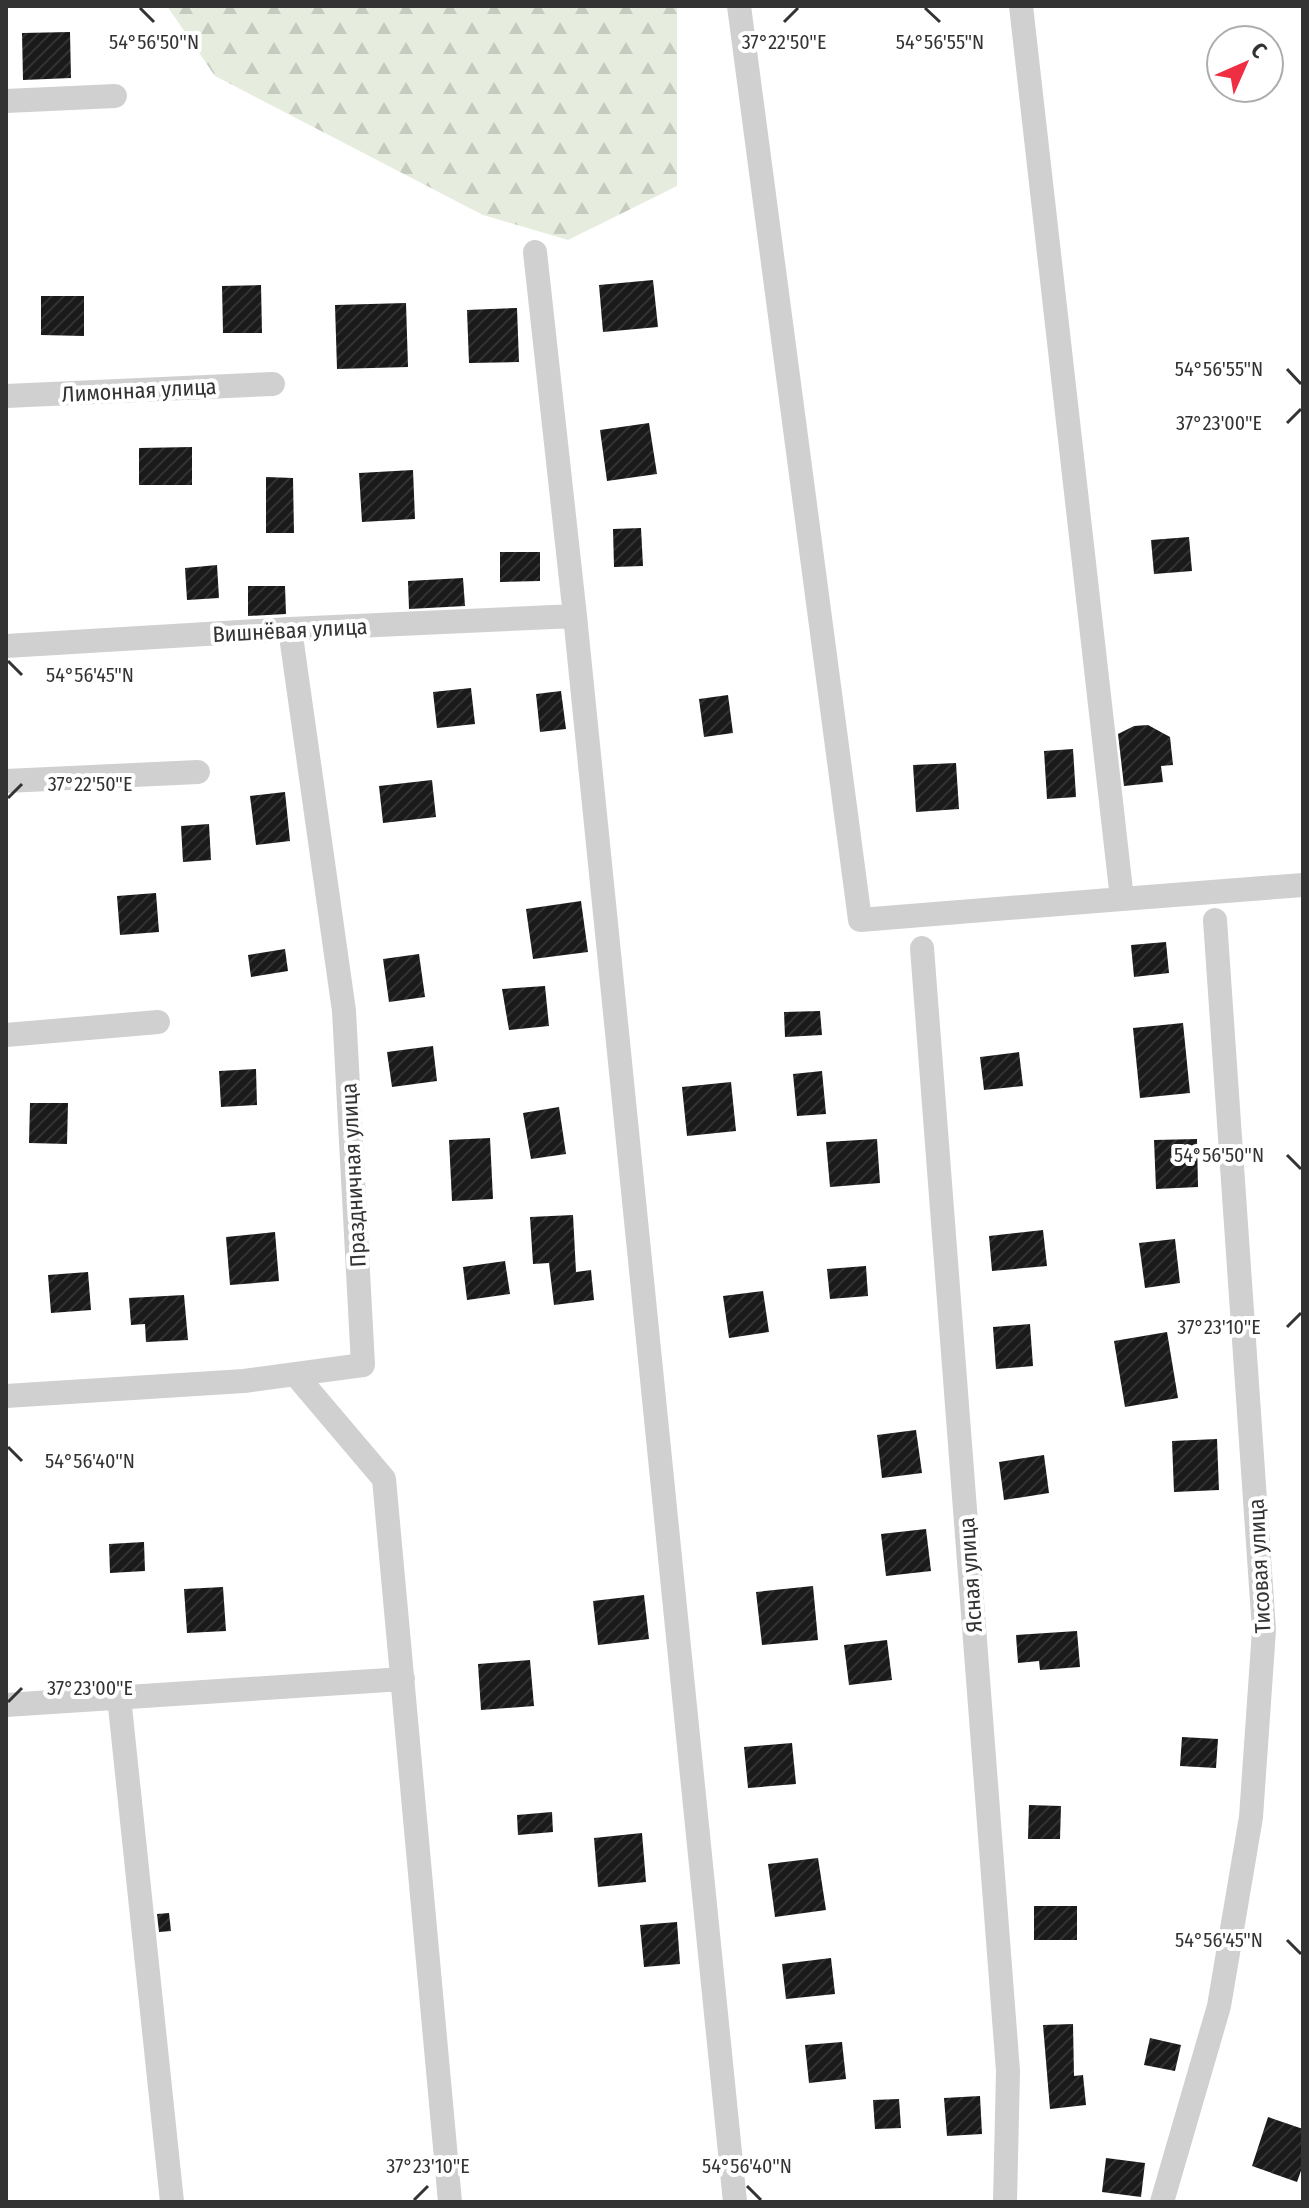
<svg xmlns="http://www.w3.org/2000/svg" width="1309" height="2208" viewBox="0 0 1309 2208" font-family="'Fira Sans Condensed',sans-serif">
  <style>
    .forest { fill: url(#forest-firs) }
    .building { fill: url(#building-hatch) }
    .lines { fill: none; stroke-linecap: round; stroke-linejoin: round }
    .minor { stroke: #d0d0d0; stroke-width: 24 }
    .ticks { fill: none; stroke: #333; stroke-width: 3 }
    .labels { text-anchor: middle; stroke-width: 8; stroke-linejoin: round; paint-order: stroke }
    .street-label { font-size: 22px; fill: #333; stroke: #fff }
    .ticks-label { font-size: 20px; text-anchor: middle; fill: #333; stroke: #fff; stroke-width: 8; stroke-linejoin: round; paint-order: stroke }
  </style>
  <defs>
    <pattern id="forest-firs" width="22" height="20" patternUnits="userSpaceOnUse" patternTransform="scale(2)"><rect width="22" height="20" fill="#e6ecde"/><path d="M5 1l3.5 6h-7zM16 11l3.5 6h-7z" fill="#c6cbbf"/></pattern>
    <pattern id="building-hatch" width="6" height="6" patternUnits="userSpaceOnUse" patternTransform="scale(2)"><rect width="6" height="6" fill="#1a1a1a"/><path d="M-1 1l2-2M0 6l6-6M5 7l2-2" fill="none" stroke="#333"/></pattern>
  </defs>
  <rect width="100%" height="100%" fill="#fff"/>
  <path class="forest" d="M167,6H677V186L568,240L483,215L215,76Z"/>
  <path class="building" d="M70,32L71,78L23,80L22,33Z
    M653,280L658,327L603,332L599,285Z
    M261,285L262,333H223L222,286Z
    M41,296H84V336L41,335Z
    M406,303L408,367L337,369L335,305Z
    M517,308L519,362L469,363L467,310Z
    M649,423L657,474L607,481L600,430Z
    M192,447V485H139V448Z
    M413,470L415,519L362,522L359,473Z
    M266,477L293,478L294,533H266Z
    M641,528L643,566L614,567L613,529Z
    M1189,537L1192,571L1154,574L1151,540Z
    M500,552H540V581L500,582Z
    M217,565L219,598L187,600L185,568Z
    M463,578L465,606L409,609L408,581Z
    M248,586H285L286,614L248,616Z
    M471,688L475,724L437,728L433,692Z
    M561,691L566,729L540,732L536,694Z
    M728,695L733,733L704,737L699,699Z
    M1148,725L1170,737L1173,765L1161,766L1163,782L1124,786L1118,734L1134,726Z
    M1073,749L1076,797L1047,799L1044,751Z
    M956,763L959,809L916,812L913,765Z
    M432,780L436,817L383,823L379,786Z
    M285,792L290,841L256,845L250,796Z
    M209,824L211,860L183,862L181,826Z
    M156,893L159,932L120,935L117,896Z
    M581,901L588,952L533,959L526,909Z
    M1166,942L1169,973L1134,977L1131,945Z
    M285,949L288,971L251,977L248,955Z
    M419,954L425,997L389,1002L383,959Z
    M545,986L549,1026L509,1030L502,989Z
    M820,1011L822,1035L785,1037L784,1012Z
    M1183,1023L1190,1093L1140,1098L1133,1028Z
    M433,1046L437,1081L392,1087L387,1052Z
    M1019,1052L1023,1086L984,1090L980,1057Z
    M256,1069L257,1105L221,1107L219,1071Z
    M822,1071L826,1114L797,1116L793,1074Z
    M731,1082L736,1131L687,1136L682,1087Z
    M30,1103H68L67,1144L29,1143Z
    M559,1107L566,1154L531,1159L523,1113Z
    M490,1138L493,1199L452,1201L449,1140Z
    M877,1139L880,1183L830,1187L826,1142Z
    M1197,1139L1198,1187L1156,1189L1154,1140Z
    M573,1215L576,1272L591,1270L594,1300L554,1305L549,1263L533,1264L530,1217Z
    M1043,1230L1047,1266L992,1271L989,1236Z
    M275,1232L279,1281L230,1285L226,1237Z
    M1175,1239L1180,1283L1145,1288L1139,1243Z
    M505,1261L510,1294L467,1300L463,1267Z
    M866,1266L868,1296L830,1299L827,1269Z
    M88,1272L91,1310L51,1313L48,1275Z
    M763,1291L769,1332L729,1338L723,1296Z
    M184,1295L188,1340L146,1342L145,1324L131,1325L129,1298Z
    M1030,1324L1033,1366L996,1369L993,1327Z
    M1167,1332L1178,1398L1125,1407L1114,1341Z
    M916,1430L922,1473L882,1478L877,1435Z
    M1217,1439L1219,1490L1174,1492L1172,1441Z
    M1044,1455L1049,1493L1004,1500L999,1462Z
    M926,1529L931,1571L886,1576L881,1534Z
    M144,1542L145,1571L110,1573L109,1544Z
    M813,1586L818,1640L762,1645L756,1592Z
    M223,1587L226,1631L187,1633L184,1589Z
    M644,1595L649,1639L598,1645L593,1601Z
    M1077,1631L1080,1667L1040,1670L1039,1661L1018,1663L1016,1635Z
    M887,1640L892,1680L849,1685L844,1645Z
    M530,1660L534,1706L481,1710L478,1664Z
    M1182,1737L1218,1739L1216,1768L1180,1766Z
    M792,1743L796,1784L748,1788L744,1747Z
    M1029,1805L1061,1806L1060,1839H1028Z
    M552,1812L553,1832L518,1835L517,1815Z
    M642,1833L646,1882L598,1887L594,1838Z
    M818,1858L826,1910L775,1917L768,1864Z
    M1034,1906H1077V1940H1034Z
    M169,1913L171,1931L159,1932L157,1914Z
    M677,1922L680,1964L644,1967L640,1925Z
    M831,1958L835,1994L786,1999L782,1964Z
    M1073,2024L1074,2076L1083,2075L1086,2105L1050,2109L1043,2025Z
    M1150,2038L1181,2045L1175,2071L1144,2065Z
    M842,2042L846,2079L809,2083L805,2045Z
    M980,2096L982,2134L947,2136L944,2098Z
    M899,2099L901,2128L875,2129L873,2100Z
    M1268,2117L1303,2129V2165L1297,2182L1252,2166Z
    M1106,2158L1145,2163L1141,2197L1102,2192Z"/>
  <g class="lines">
    <path class="minor" d="M739,6L860,920L1122,899
      M1021,6L1122,899L1303,885
      M6,101L115,96
      M535,252L575,616L735,2202
      M6,396L273,384
      M6,646L290,629L575,616
      M6,781L198,772
      M922,948L1008,2071L1005,2202
      M6,1035L158,1022
      M295,1374L384,1479L450,2202
      M6,1396L244,1381L363,1365L344,1011L290,629
      M119,1697L172,2202
      M6,1705L403,1679
      M1162,2202L1219,2006L1251,1817L1264,1630L1215,920"/>
  </g>
  <path class="ticks" d="M140,8L154,22M925,8L940,22M784,22L798,8M1287,369L1301,384M1287,423L1301,409M8,661L22,675M8,798L22,784M1287,1155L1301,1169M1287,1327L1301,1313M8,1447L22,1461M8,1702L22,1688M1287,1940L1301,1954M747,2186L761,2200M414,2200L428,2186"/>
  <g class="labels">
    <g class="street-label">
      <text transform="translate(139 390) rotate(-3)" y="8">Лимонная улица</text>
      <text transform="translate(290 630) rotate(-3)" y="8">Вишнёвая улица</text>
      <text transform="translate(353 1175) rotate(-93)" y="8">Праздничная улица</text>
      <text transform="translate(1259 1566) rotate(-93)" y="8">Тисовая улица</text>
      <text transform="translate(970 1575) rotate(-94)" y="8">Ясная улица</text>
    </g>
  </g>
  <g class="ticks-label">
    <text x="154" y="49">54°56'50"N</text>
    <text x="784" y="49">37°22'50"E</text>
    <text x="940" y="49">54°56'55"N</text>
    <text x="1219" y="376">54°56'55"N</text>
    <text x="1219" y="430">37°23'00"E</text>
    <text x="90" y="682">54°56'45"N</text>
    <text x="90" y="791">37°22'50"E</text>
    <text x="1219" y="1162">54°56'50"N</text>
    <text x="1219" y="1334">37°23'10"E</text>
    <text x="90" y="1468">54°56'40"N</text>
    <text x="90" y="1695">37°23'00"E</text>
    <text x="1219" y="1947">54°56'45"N</text>
    <text x="428" y="2173">37°23'10"E</text>
    <text x="747" y="2173">54°56'40"N</text>
  </g>
  <rect width="1309" height="2208" fill="none" stroke="#333333" stroke-width="16"/>
  <g transform="translate(1245 64) rotate(45)"><circle r="38" fill="#ffffff" stroke="#adadad" stroke-width="2"/>
  <path d="M0-6L14 30L0 20L-14 30Z" fill="#f02e43"/>
  <text y="-12" font-size="22" font-weight="bold" text-anchor="middle" fill="#333333">С</text>
  </g>
</svg>
